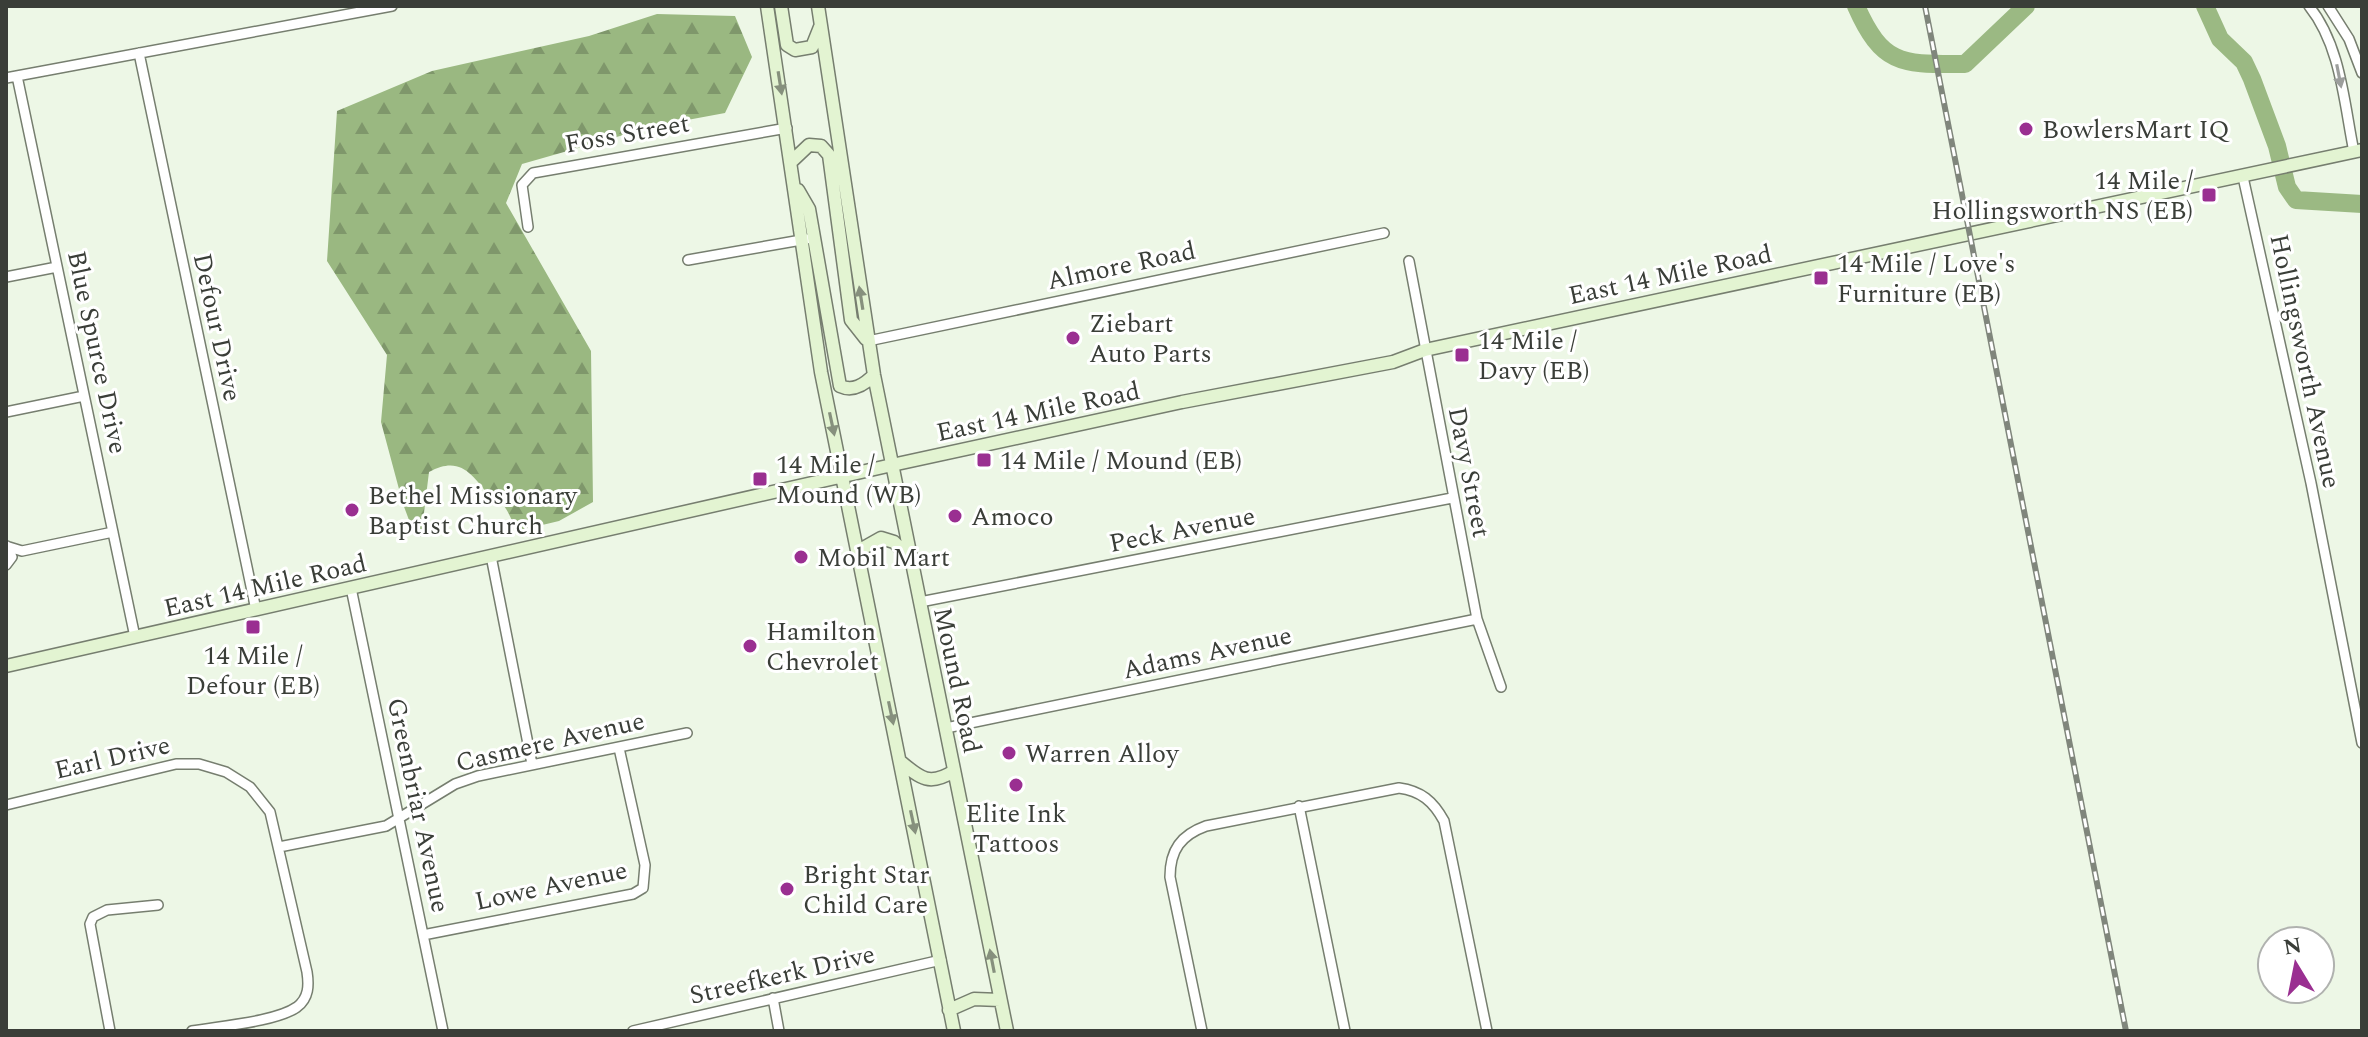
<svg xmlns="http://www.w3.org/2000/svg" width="2368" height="1037" viewBox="0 0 2368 1037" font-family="Spectral,serif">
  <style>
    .forest { fill: url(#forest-firs) }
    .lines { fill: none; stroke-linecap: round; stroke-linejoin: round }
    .river { stroke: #9bb983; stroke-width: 18 }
    .minor-casing { stroke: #767e6f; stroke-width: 12 }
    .secondary-casing { stroke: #767e6f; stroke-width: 15 }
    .minor { stroke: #fff; stroke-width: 9 }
    .secondary { stroke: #e3f4d2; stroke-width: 12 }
    .rail-casing { stroke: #80867c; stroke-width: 6 }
    .rail { stroke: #fff; stroke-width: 3; stroke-dasharray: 9; stroke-linecap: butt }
    .oneway { fill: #9c9e9c }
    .oneway2 { fill: #86907d }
    .poi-dot { fill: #9a2f91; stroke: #fff; stroke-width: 3 }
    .labels { text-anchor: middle; stroke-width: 6; stroke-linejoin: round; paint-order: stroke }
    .poi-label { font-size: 26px; fill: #3a3e38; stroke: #fff; text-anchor: start }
    .street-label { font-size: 26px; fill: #3a3e38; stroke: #fff }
  </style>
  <defs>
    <pattern id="forest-firs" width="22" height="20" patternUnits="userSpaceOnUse" patternTransform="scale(2)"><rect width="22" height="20" fill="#9ab881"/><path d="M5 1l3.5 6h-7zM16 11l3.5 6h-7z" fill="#7f976b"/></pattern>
  </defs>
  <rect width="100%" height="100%" fill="#edf7e6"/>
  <path class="forest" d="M657,14L735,16L752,57L725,113L655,126L522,164L506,203L591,351L593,502L559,521L517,531C512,523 508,508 501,503C496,499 494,502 490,497C472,474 460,455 429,472L421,537L412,528L403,504L381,422L387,355L327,261L337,111L432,71L589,36Z"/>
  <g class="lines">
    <path class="river" d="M1856,6C1883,67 1903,64 1965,64L2026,6
      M2205,6L2220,39L2244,62L2252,79L2277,146L2287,187L2296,200L2362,204"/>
    <g class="minor-casing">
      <path id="minor" d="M2309,6C2341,46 2344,103 2354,152
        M2328,6L2349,39L2362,73
        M139,53L256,610
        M17,76L135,637
        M6,78L392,6
        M2243,177L2311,483L2362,743
        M528,227L522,185L533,173L787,128
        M688,260L807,239
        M1409,261L1477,619L1501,687
        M6,277L57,267
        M868,341L1384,233
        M6,412L84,396
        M9,547L22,551L113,532
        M491,556L532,764
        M6,565L12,557L7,546
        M351,588L443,1031
        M920,602L1452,498
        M946,728L1477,619
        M6,805L176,764H199L226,772L250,787L270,812L307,972C309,985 309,998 297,1007C276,1022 219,1026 192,1031
        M1299,806L1345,1031
        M279,847L386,826L455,784L478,776L687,733
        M423,935L633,894L643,888L645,865L619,748
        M773,998L779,1031
        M110,1031L90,924L93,917L107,910L158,905
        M633,1031L941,960
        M1202,1031L1170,877C1170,850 1181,835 1206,826L1399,788C1421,791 1433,801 1444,821L1487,1031"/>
    </g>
    <g class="secondary-casing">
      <path id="secondary" d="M767,6L821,372L954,1031
        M781,6L787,45L795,50L812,47L820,27
        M818,6L874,375L1007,1031
        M791,162L809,145L821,146L829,155L851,320L866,339
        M798,190L809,209L840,386C853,392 864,385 874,375
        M858,551L881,538L894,542L911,559
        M6,666L892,465L1182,402L1393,362L1425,350L2362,150
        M901,762C921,779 930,786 954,771
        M949,1010L974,999L1000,1000"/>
    </g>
    <use href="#minor" class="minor"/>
    <use href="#secondary" class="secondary"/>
    <g class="rail-casing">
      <path id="rail" d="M1925,6L2126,1031"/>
    </g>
    <use href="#rail" class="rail"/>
  </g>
  <defs><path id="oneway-solid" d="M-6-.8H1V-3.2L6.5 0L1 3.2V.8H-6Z" transform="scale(2)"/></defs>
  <use class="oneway" href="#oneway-solid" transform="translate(2339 76) rotate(79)"/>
  <g class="oneway2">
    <use href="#oneway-solid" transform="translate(780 83) rotate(81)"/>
    <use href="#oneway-solid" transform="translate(861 298) rotate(-99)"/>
    <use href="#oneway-solid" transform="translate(832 424) rotate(78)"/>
    <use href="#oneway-solid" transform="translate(891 713) rotate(78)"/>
    <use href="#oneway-solid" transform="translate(913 822) rotate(78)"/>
    <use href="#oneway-solid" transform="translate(992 961) rotate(-101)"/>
  </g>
  <g class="poi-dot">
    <circle cx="2026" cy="129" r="8"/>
    <rect x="2201" y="187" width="16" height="16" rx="4"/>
    <rect x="1813" y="270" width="16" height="16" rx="4"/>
    <circle cx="1073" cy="338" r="8"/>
    <rect x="1454" y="347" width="16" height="16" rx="4"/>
    <rect x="976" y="452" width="16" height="16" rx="4"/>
    <rect x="752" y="471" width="16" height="16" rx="4"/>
    <circle cx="352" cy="510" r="8"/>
    <circle cx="955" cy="516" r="8"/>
    <circle cx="801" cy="557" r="8"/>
    <rect x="245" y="619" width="16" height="16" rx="4"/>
    <circle cx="750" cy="646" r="8"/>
    <circle cx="1009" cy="753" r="8"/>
    <circle cx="1016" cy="785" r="8"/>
    <circle cx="787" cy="889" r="8"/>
  </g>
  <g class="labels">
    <g class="poi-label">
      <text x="2042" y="138">BowlersMart IQ</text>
      <text x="2193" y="189" text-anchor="end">14 Mile /<tspan x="2193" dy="30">Hollingsworth NS (EB)</tspan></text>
      <text x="1837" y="272">14 Mile / Love's<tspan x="1837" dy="30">Furniture (EB)</tspan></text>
      <text x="1089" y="332">Ziebart<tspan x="1089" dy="30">Auto Parts</tspan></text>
      <text x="1478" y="349">14 Mile /<tspan x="1478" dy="30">Davy (EB)</tspan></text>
      <text x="1000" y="469">14 Mile / Mound (EB)</text>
      <text x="776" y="473">14 Mile /<tspan x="776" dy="30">Mound (WB)</tspan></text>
      <text x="368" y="504">Bethel Missionary<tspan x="368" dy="30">Baptist Church</tspan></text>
      <text x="971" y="525">Amoco</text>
      <text x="817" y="566">Mobil Mart</text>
      <text x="766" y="640">Hamilton<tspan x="766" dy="30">Chevrolet</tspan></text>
      <text x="253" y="664" text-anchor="middle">14 Mile /<tspan x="253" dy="30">Defour (EB)</tspan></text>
      <text x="1025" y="762">Warren Alloy</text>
      <text x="1016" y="822" text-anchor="middle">Elite Ink<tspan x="1016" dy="30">Tattoos</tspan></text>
      <text x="803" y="883">Bright Star<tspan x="803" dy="30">Child Care</tspan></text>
    </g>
    <g class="street-label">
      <text transform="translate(627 133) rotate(-10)" y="9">Foss Street</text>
      <text transform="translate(1121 265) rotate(-12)" y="9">Almore Road</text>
      <text transform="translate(1670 274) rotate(-12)" y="9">East 14 Mile Road</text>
      <text transform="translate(218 327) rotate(78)" y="9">Defour Drive</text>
      <text transform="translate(98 352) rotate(78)" y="9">Blue Spurce Drive</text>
      <text transform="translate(2306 361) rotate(78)" y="9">Hollingsworth Avenue</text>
      <text transform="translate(1038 411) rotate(-12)" y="9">East 14 Mile Road</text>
      <text transform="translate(1470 472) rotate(79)" y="9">Davy Street</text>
      <text transform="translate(1182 529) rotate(-11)" y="9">Peck Avenue</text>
      <text transform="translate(265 585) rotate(-13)" y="9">East 14 Mile Road</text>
      <text transform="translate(1207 652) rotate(-12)" y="9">Adams Avenue</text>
      <text transform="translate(958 680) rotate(78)" y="9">Mound Road</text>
      <text transform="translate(550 741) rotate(-13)" y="9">Casmere Avenue</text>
      <text transform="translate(112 757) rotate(-13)" y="9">Earl Drive</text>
      <text transform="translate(419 805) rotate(78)" y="9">Greenbriar Avenue</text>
      <text transform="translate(551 885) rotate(-12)" y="9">Lowe Avenue</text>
      <text transform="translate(782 974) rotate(-13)" y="9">Streefkerk Drive</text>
    </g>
  </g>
  <rect width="2368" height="1037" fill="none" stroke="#3a3e38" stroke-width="16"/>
  <g transform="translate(2296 965) rotate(350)"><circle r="38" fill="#ffffff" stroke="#b0b2af" stroke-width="2"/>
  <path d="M0-6L14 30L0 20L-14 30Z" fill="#9a2f91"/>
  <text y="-12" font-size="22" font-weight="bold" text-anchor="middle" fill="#3a3e38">N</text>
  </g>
</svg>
